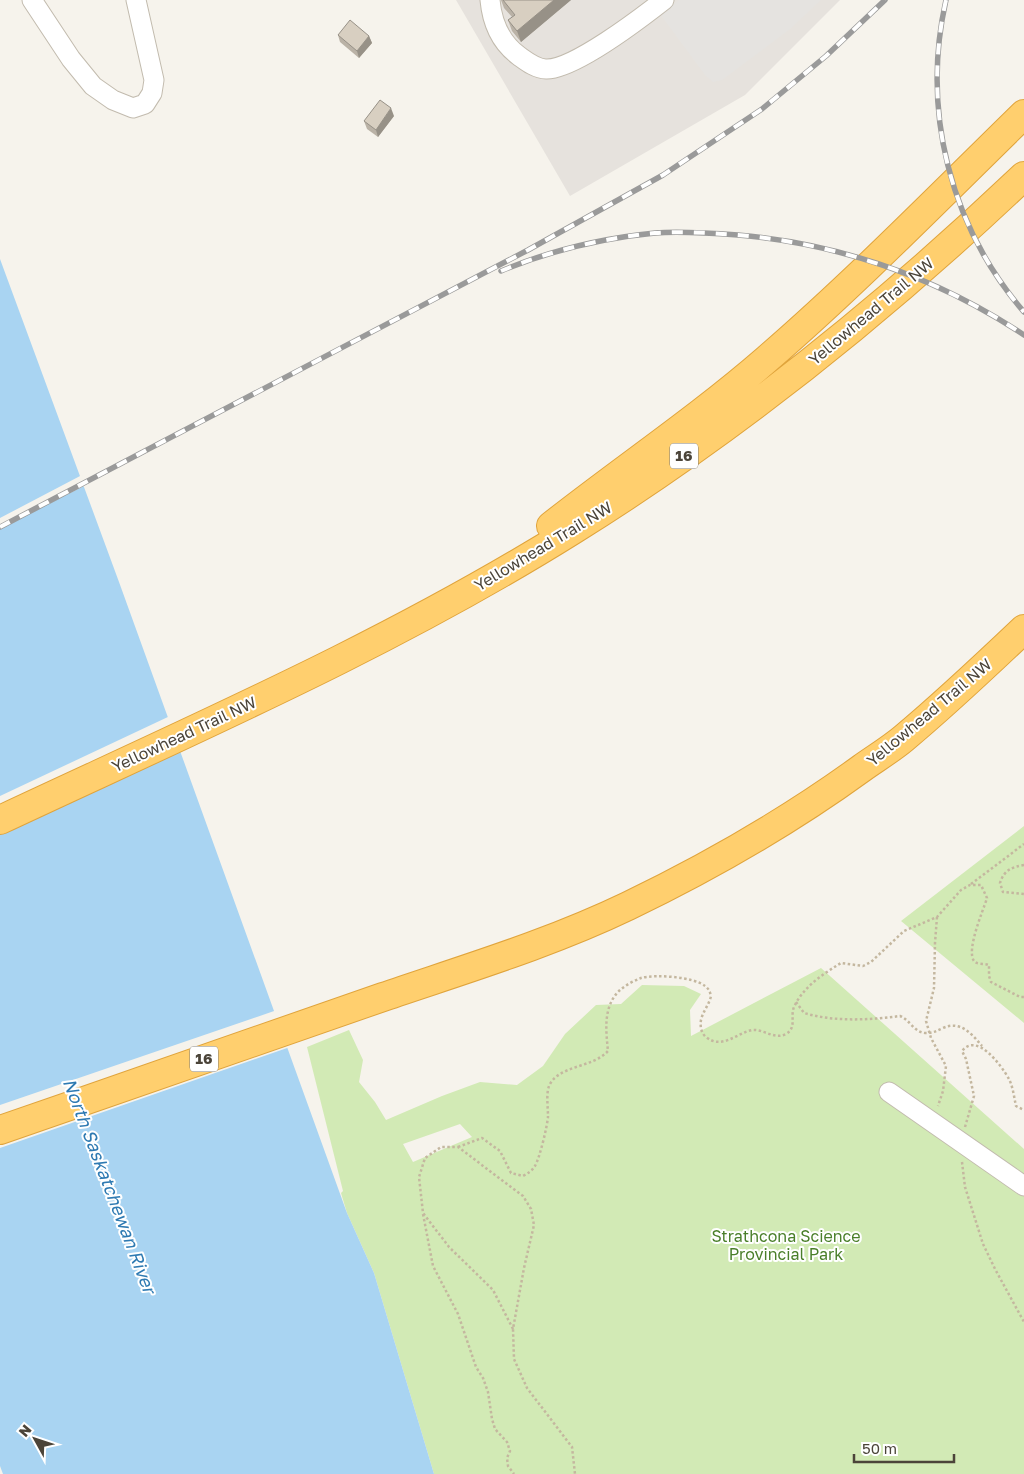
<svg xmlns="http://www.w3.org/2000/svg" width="1024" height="1474" viewBox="0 0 1024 1474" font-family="'Golos Text',sans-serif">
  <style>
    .industrial { fill: #e6e2dd }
    .green { fill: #d2eab5; fill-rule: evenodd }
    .parking { fill: #e5e3e0 }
    .water { fill: #a9d4f2 }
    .pier { fill: #f6f3ec }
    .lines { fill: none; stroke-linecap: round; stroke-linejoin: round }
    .minor-casing { stroke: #c2bbae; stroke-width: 21 }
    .highway-casing { stroke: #e0a43c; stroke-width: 30 }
    .path { stroke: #c4b79f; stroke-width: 2.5; stroke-dasharray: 2.5 2.5; stroke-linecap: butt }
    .minor { stroke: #fff; stroke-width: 19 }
    .highway { stroke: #ffcf6e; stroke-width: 28 }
    .rail-casing { stroke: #9a9a9a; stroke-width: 5.5 }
    .rail { stroke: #fff; stroke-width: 4; stroke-dasharray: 11; stroke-linecap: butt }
    .wall { fill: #bab2a6 }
    .shaded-wall { fill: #979187 }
    .building { fill: #d8cfc1; stroke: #979187 }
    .labels { text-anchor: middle; stroke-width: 4; stroke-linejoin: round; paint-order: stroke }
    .shield { fill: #fff; stroke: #817c74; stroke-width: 1 }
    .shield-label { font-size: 15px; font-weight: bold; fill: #4b4439 }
    .street-label { font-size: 16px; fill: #4b4439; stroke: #fff }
    .park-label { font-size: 16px; fill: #4a7f2a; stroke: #fff }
    .water-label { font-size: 18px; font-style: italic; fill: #2e7ab2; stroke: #fff }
  </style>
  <rect width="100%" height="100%" fill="#f6f3ec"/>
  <path class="industrial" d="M456,0H840L745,95L570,196Z"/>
  <path class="green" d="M1024,826V1023L901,921Z
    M821,968L1024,1149V1474H434L374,1273L347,1213L341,1193L343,1191L307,1047L349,1030L363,1060L359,1082L375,1102L386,1120L442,1096L480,1082L517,1085L543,1066L565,1034L596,1005L621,1004L642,985L684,986L701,994L690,1010L691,1036ZM460,1124L472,1137L413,1162L403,1144Z"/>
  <path class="parking" d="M679,0H821L790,29L722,80L713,82L705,75L660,14Z"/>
  <path class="water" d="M0,259L119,582L347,1213L374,1273L434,1474H3L0,1466Z"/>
  <path class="pier" d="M82,475L86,485L0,528V518Z
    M170,716L182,749L0,834V796Z
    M277,1010L290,1047L0,1148V1105Z"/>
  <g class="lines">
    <g class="minor-casing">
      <path id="minor" d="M32,0L71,59L93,86L113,100L133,108L145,104L152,93L154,80L136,0
        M490,0C492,22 500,42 519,56C526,61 536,69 546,69C573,70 641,18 664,0
        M889,1092L1024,1186"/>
    </g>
    <g class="highway-casing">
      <path id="highway" d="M551,526C622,470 698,419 767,359C856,282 939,197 1024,114
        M0,820C194,729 391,644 573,530C735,429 885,308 1024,176
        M0,1130C128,1086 256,1041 383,997C465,969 549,944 628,906C709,867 789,821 862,768C876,758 891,749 904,738C946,703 985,666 1024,629"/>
    </g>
    <path class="path" d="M1024,865C1012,867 1004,870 1000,883L1003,892L1024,894
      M971,884L1024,844
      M937,917L935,943L934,988L926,1021L931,1038L946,1066L943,1091L938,1106
      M796,1002L804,1013C834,1022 869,1020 900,1016C910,1020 914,1032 925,1033C933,1033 937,1031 943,1028C960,1020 972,1034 982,1046
      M965,1127L974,1096L966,1059L962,1051C977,1032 1001,1065 1009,1079C1013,1087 1014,1097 1016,1106L1024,1110
      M458,1147L482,1138L500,1151L511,1173L523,1176C528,1173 532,1171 535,1166C540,1157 547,1127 548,1117C548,1107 546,1094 549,1086C558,1065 593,1068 608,1051C606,1031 603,1008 618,992C624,986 633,981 641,978C656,974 694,977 705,986C709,989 710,992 711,996C709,1005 703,1011 701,1020C700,1026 701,1033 706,1037C722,1050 737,1033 752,1030C764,1029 774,1040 786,1034C797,1028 790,1016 794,1007C803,987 823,974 841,963L863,966L871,962L904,931L937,917L961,890L970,885H981L987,898C983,911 966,950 974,961C977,965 984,963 989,965V976L991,982L1020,997H1024
      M962,1162L965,1187L983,1244L995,1269L1024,1322
      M423,1214L433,1266L458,1314L476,1367L483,1378L488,1392L492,1419L495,1429L507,1442L510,1451L507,1458L508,1466L514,1474
      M513,1329L493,1290L449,1247L423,1213L419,1177L425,1158L441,1147H458L523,1196L531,1209L534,1225L524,1268L513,1329L514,1359L527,1388L572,1447L575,1474"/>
    <use href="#minor" class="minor"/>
    <use href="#highway" class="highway"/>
    <g class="rail-casing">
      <path id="rail" d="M946,0C921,111 950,226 1024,312
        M501,271C549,251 603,238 655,233C682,231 710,233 738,235C841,244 938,278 1024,335
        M0,527L528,250L663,175L762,109L826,56L885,0"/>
    </g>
    <use href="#rail" class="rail"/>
  </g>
  <path class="wall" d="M501,0H571L521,42L512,31L508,20L512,17L504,8Z
    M338,35L369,36L372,43L359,58L340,42Z
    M394,116L378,137L367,129L364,121Z"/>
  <path class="shaded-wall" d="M554,0H571L521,42L517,31Z
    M369,36L372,43L359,58L357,51Z
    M391,108L394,116L378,137L376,130Z"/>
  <path class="building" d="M503,0H554L517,31L508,20L515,15Z
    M350,20L369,36L357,51L338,35Z
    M380,100L391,108L376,130L364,121Z"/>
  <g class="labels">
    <g class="shield">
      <rect x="670" y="443.5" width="28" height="25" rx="4"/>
      <rect x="190" y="1046.5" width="28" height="25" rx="4"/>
    </g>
    <g class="shield-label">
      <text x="684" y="461">16</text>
      <text x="204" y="1064">16</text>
    </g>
    <g class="street-label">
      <text transform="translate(871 311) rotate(-40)" y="6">Yellowhead Trail NW</text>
      <text transform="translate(543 546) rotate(-31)" y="6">Yellowhead Trail NW</text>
      <text transform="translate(929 712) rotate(-40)" y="6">Yellowhead Trail NW</text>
      <text transform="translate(184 734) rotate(-25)" y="6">Yellowhead Trail NW</text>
    </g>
    <g class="park-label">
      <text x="786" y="1242">Strathcona Science<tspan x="786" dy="18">Provincial Park</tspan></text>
    </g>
    <g class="water-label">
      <text transform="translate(109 1186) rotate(69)" y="6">North Saskatchewan River</text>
    </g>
  </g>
  <g transform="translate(35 1439) rotate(310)" stroke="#ffffff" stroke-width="4" paint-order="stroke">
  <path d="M0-4L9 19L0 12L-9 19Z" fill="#4b4439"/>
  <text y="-8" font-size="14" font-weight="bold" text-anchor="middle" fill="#4b4439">N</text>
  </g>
  <path d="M854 1454v8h100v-8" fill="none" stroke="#4b4439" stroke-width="2.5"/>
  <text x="862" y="1454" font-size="15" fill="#4b4439" stroke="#ffffff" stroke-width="4" paint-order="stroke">50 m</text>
</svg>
